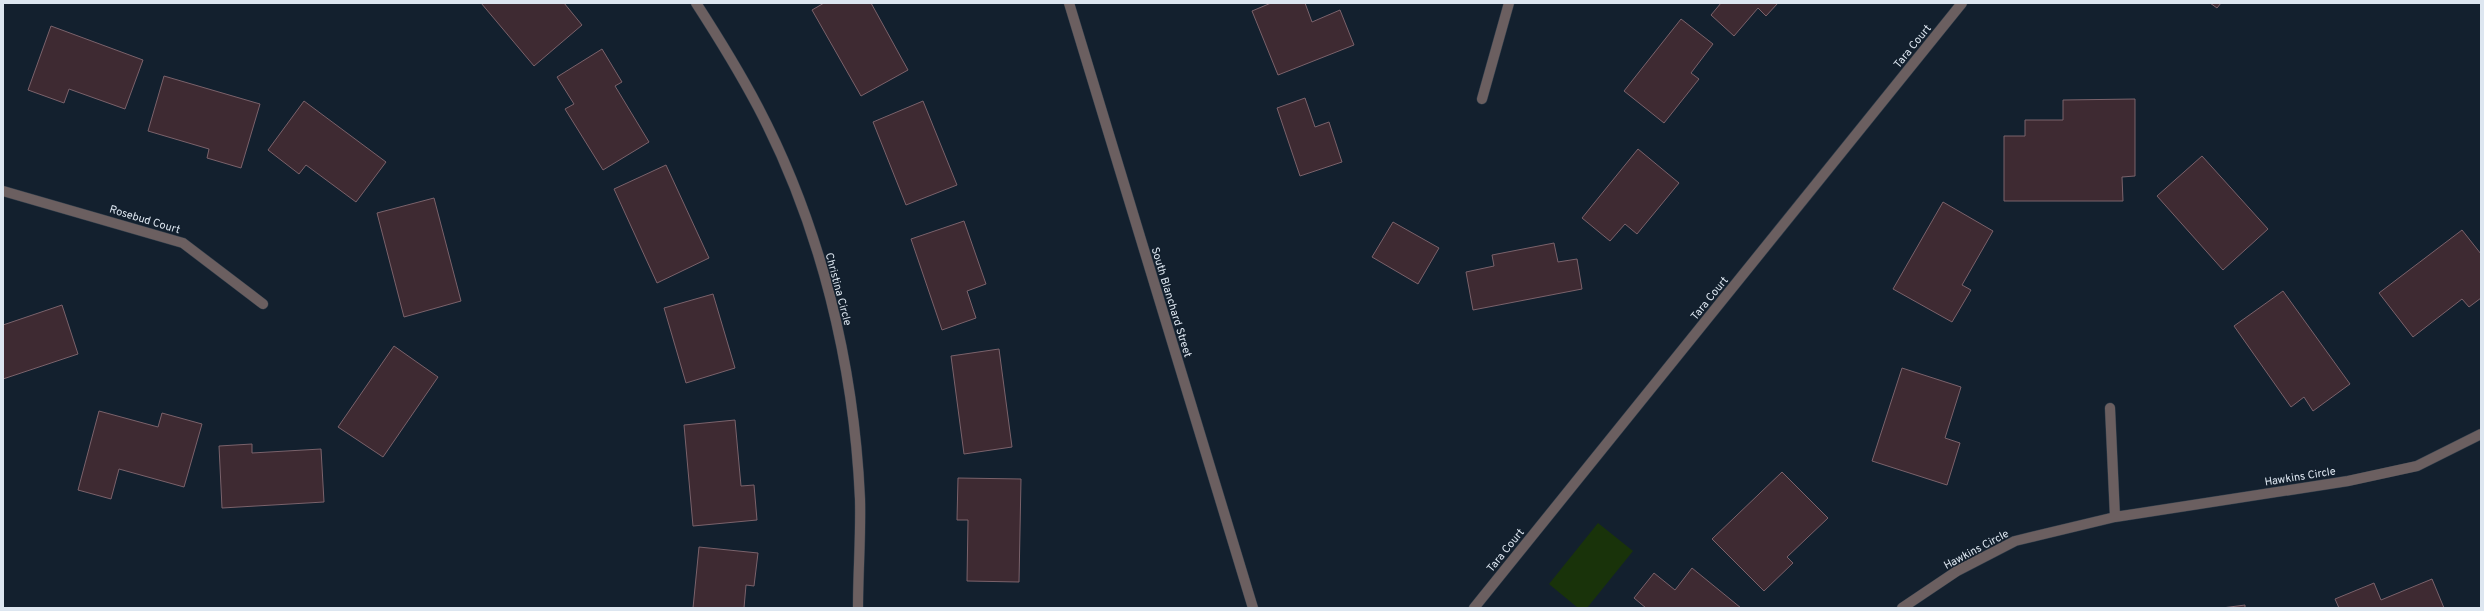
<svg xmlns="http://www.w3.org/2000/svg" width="2484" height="611" viewBox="0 0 2484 611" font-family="Overpass,sans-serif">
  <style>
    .green { fill: #19330a }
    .building { fill: #3e2a32; stroke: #7a626b }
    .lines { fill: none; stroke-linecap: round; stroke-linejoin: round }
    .street-casing { stroke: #2f3c49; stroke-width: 11 }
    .street { stroke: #6b5f60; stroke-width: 10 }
    .labels { text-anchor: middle; stroke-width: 3; stroke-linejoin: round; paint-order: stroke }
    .street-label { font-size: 11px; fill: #dde6f0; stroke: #13202e }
  </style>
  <rect width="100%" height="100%" fill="#13202e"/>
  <path class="green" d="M1598,523L1633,551L1587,608H1578L1549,584Z"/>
  <path class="building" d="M481,3H564L582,25L534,66Z
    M824,3H871L908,70L861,96L812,10Z
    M1271,3H1305L1312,22L1340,10L1354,45L1278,75L1252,11Z
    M1721,3H1778L1766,16L1758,8L1734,36L1711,15Z
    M2210,3H2221L2217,8Z
    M1681,19L1713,44L1691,73L1699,79L1664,123L1624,91Z
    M51,26L143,60L125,109L69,89L64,103L28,90Z
    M602,49L622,82L615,86L649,142L603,170L565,109L574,104L557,77Z
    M164,76L260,104L241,168L207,158L209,149L148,131Z
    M1305,98L1315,127L1329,122L1342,162L1300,176L1277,108Z
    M2135,99V176L2122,177L2123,201H2004V136H2025V120H2063V100Z
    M304,101L386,162L356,202L306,165L299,174L268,150Z
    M923,101L957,185L906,205L873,122Z
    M1638,149L1679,183L1637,234L1625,224L1610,241L1582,218Z
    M2202,156L2268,229L2223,270L2157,196Z
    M666,165L709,258L657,283L614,189Z
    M434,198L461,301L404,317L377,213Z
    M1943,202L1993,231L1962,285L1971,290L1952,322L1893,289Z
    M964,221L986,284L967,291L976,318L942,330L911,239Z
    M1393,222L1439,248L1418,284L1372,257Z
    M2462,230L2481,254V298L2469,307L2462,299L2413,337L2379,293Z
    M1554,243L1558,262L1577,259L1582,289L1473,310L1466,272L1494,266L1492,255Z
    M2283,291L2350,384L2313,411L2304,397L2291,407L2234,326Z
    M713,294L735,368L686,383L664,308Z
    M62,305L78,354L3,379V325Z
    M394,346L438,377L383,457L338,427Z
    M999,349L1012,447L964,454L951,356Z
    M1902,368L1961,387L1945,438L1960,443L1947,485L1872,461Z
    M99,411L158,427L162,413L202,424L184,487L119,469L111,499L78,490Z
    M735,420L741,486L754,485L757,520L693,526L684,425Z
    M252,444V453L321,449L324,502L222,508L219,446Z
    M1782,472L1828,518L1787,557L1793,563L1764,591L1712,539Z
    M958,478L1021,479L1019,582L967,581L968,520H957Z
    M699,547L758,553L754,586L746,585L744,608H693Z
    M1692,568L1741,608H1646L1634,598L1654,573L1675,590Z
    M2432,579L2444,608H2339L2335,599L2374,583L2381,600Z
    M2245,605V608H2222Z"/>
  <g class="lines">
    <g class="street-casing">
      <path id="street" d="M696,3C718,37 739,71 758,107C821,227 854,365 860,499C861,535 858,572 858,608
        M1069,3L1253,608
        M1482,99L1509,3
        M3,191L183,243L263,304
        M2110,408L2115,517
        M1474,608L1962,3
        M1902,608L1957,571L2015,541L2115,517L2348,481L2417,466L2481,434"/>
    </g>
    <use href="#street" class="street"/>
  </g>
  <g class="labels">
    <g class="street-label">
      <text transform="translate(1912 46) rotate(-51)" y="4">Tara Court</text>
      <text transform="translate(145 219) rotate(17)" y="4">Rosebud Court</text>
      <text transform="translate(839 289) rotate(75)" y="4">Christina Circle</text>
      <text transform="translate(1709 298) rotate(-51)" y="4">Tara Court</text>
      <text transform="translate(1172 302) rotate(73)" y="4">South Blanchard Street</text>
      <text transform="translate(2300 476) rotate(-9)" y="4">Hawkins Circle</text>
      <text transform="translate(1976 549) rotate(-28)" y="4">Hawkins Circle</text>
      <text transform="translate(1505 550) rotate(-51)" y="4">Tara Court</text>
    </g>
  </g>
  <rect width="2484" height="611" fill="none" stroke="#dde6f0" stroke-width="8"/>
</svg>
